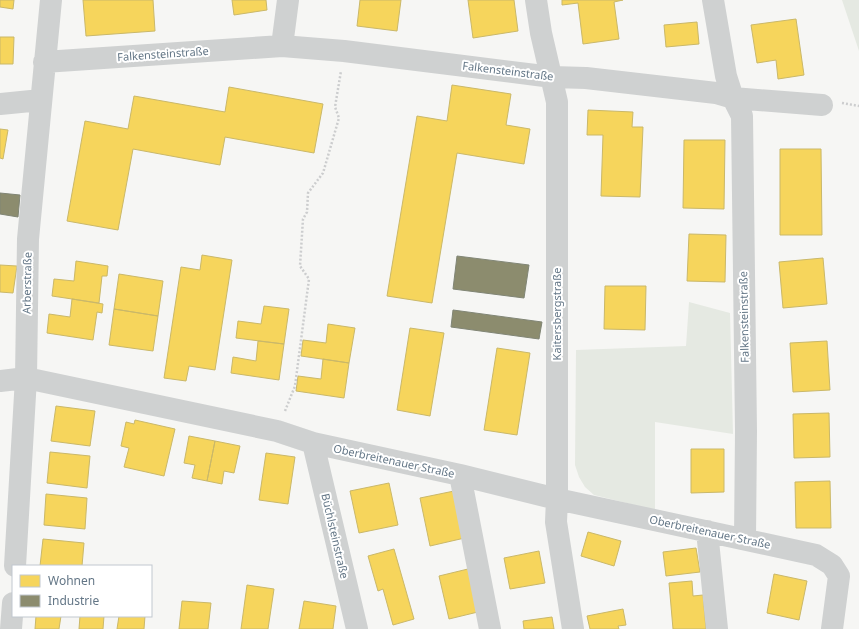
<svg xmlns="http://www.w3.org/2000/svg" width="859" height="629" viewBox="0 0 859 629" font-family="'Noto Sans',sans-serif">
  <style>
    .green { fill: #e5e9e2 }
    .homes { fill: #f6d55c; stroke: #cab869 }
    .industry { fill: #8c8c6e; stroke: #808575 }
    .lines { fill: none; stroke-linecap: round; stroke-linejoin: round }
    .path { stroke: #cccdce; stroke-width: 2.5; stroke-dasharray: 2 2; stroke-linecap: butt }
    .minor { stroke: #cfd1d1; stroke-width: 22 }
    .labels { text-anchor: middle; stroke-width: 4; stroke-linejoin: round; paint-order: stroke }
    .street-label { font-size: 11px; fill: #637686; stroke: #fff }
  </style>
  <rect width="100%" height="100%" fill="#f6f6f4"/>
  <path class="green" d="M842,0H859V51Z
    M689,302L730,313L733,434L655,422V510L594,495L585,487L579,477L575,465L576,350L686,346Z"/>
  <path class="homes" d="M0,0H14L13,9L0,7Z
    M83,0H153L155,31L86,36Z
    M232,0H266L267,10L234,15Z
    M360,0H401L397,31L357,26Z
    M468,0H514L518,31L473,38Z
    M562,0H623L614,2L619,39L583,44L578,3L562,5Z
    M796,19L804,75L778,79L776,60L757,63L751,25Z
    M697,22L699,44L666,47L664,25Z
    M0,37H14L13,64H0Z
    M452,85L511,94L506,125L530,129L524,164L457,153L432,303L387,296L417,116L447,121Z
    M229,87L323,104L314,153L225,137L220,165L133,149L118,230L67,221L85,121L128,129L134,96L225,112Z
    M588,110L633,112L632,127H643L640,197L601,196L603,135H587Z
    M0,129L8,130L3,159L0,158Z
    M684,140H725L724,209L683,208Z
    M780,149H821L822,235H780Z
    M689,234L726,235L725,282L687,281Z
    M202,255L232,260L215,370L189,366L186,381L164,378L181,267L200,270Z
    M823,258L827,304L783,308L779,262Z
    M76,261L108,266L107,276H102L99,303L52,296L54,279L74,281Z
    M0,265L17,266L13,293L0,292Z
    M119,274L163,281L158,316L114,309Z
    M605,286H646L645,330L604,329Z
    M72,299L103,304L102,313L97,312L93,340L47,333L49,314L70,317Z
    M264,306L289,309L284,344L236,338L238,321L261,324Z
    M114,309L158,316L153,351L109,345Z
    M328,324L355,328L349,363L301,356L303,340L326,343Z
    M410,328L444,333L430,416L397,410Z
    M258,341L284,344L279,380L231,373L233,357L256,361Z
    M827,341L830,390L793,392L790,343Z
    M497,348L530,353L517,435L484,430Z
    M323,359L349,363L344,398L296,391L298,376L321,379Z
    M56,406L95,411L90,446L51,441Z
    M829,413L830,457L794,458L793,414Z
    M135,420L175,429L164,476L124,467L129,448L121,446L126,422L134,424Z
    M189,436L215,441L207,481L192,478L195,465L184,463Z
    M215,441L240,446L234,473L224,471L222,484L207,481Z
    M691,449H724V492L691,493Z
    M50,452L90,456L87,488L47,483Z
    M266,453L295,457L288,504L259,500Z
    M830,481L831,528H796L795,482Z
    M389,483L398,525L359,533L350,491Z
    M459,490L469,537L430,546L420,498Z
    M46,494L87,498L85,529L44,525Z
    M588,532L621,541L614,566L581,556Z
    M43,539L84,543L82,566H40Z
    M696,548L700,572L666,576L663,552Z
    M394,549L414,619L393,625L383,589L378,591L368,556Z
    M539,551L545,583L510,589L504,558Z
    M472,568L482,611L449,619L439,576Z
    M774,574L807,581L799,620L767,613Z
    M692,581L693,596L703,595L706,629H673L669,583Z
    M247,585L274,589L268,629H241Z
    M182,601L211,603L208,629H179Z
    M304,601L336,606L333,629H299Z
    M623,609L626,625L618,626L619,629H590L587,616Z
    M36,616H61L59,629H35Z
    M80,616H104L103,629H79Z
    M119,616H145L144,629H117Z
    M552,617L554,629H524L523,621Z"/>
  <path class="industry" d="M0,193L20,195L18,217L0,214Z
    M457,256L529,265L524,298L453,289Z
    M453,310L542,322L539,339L451,327Z"/>
  <g class="lines">
    <path class="path" d="M842,103L859,106
      M285,411L295,386L309,279L300,266L303,219L307,212L308,193L323,173L339,118L335,107L341,71"/>
    <path class="minor" d="M536,0L541,33L557,102V499L556,522L573,629
      M713,0L726,76L733,98L742,116L746,431L745,539
      M282,46L288,0
      M44,62L282,46L344,51L552,77L586,78L716,93L733,98L822,105
      M0,104L41,100
      M0,381L26,378L277,431L313,443L460,475L557,499L816,555L832,565L839,576L832,629
      M313,443L357,629
      M460,475L490,629
      M707,531L717,629
      M15,566L26,378L28,239L51,0
      M11,629L13,603"/>
  </g>
  <g class="labels">
    <g class="street-label">
      <text transform="translate(163 54) rotate(-4)" y="4">Falkensteinstraße</text>
      <text transform="translate(508 71) rotate(7)" y="4">Falkensteinstraße</text>
      <text transform="translate(27 283) rotate(-89)" y="4">Arberstraße</text>
      <text transform="translate(557 314) rotate(-90)" y="4">Kaitersbergstraße</text>
      <text transform="translate(744 317) rotate(-91)" y="4">Falkensteinstraße</text>
      <text transform="translate(394 461) rotate(12)" y="4">Oberbreitenauer Straße</text>
      <text transform="translate(710 532) rotate(12)" y="4">Oberbreitenauer Straße</text>
      <text transform="translate(335 536) rotate(77)" y="4">Büchlsteinstraße</text>
    </g>
  </g>
  <rect x="12" y="565" width="140" height="52" fill="#ffffff" stroke="#c1c8cf"/>
  <rect x="20" y="575" width="20" height="12" fill="#f6d55c" stroke="#c1c8cf"/>
  <text x="48" y="585" font-size="12" fill="#637686">Wohnen</text>
  <rect x="20" y="595" width="20" height="12" fill="#8c8c6e" stroke="#c1c8cf"/>
  <text x="48" y="605" font-size="12" fill="#637686">Industrie</text>
</svg>
